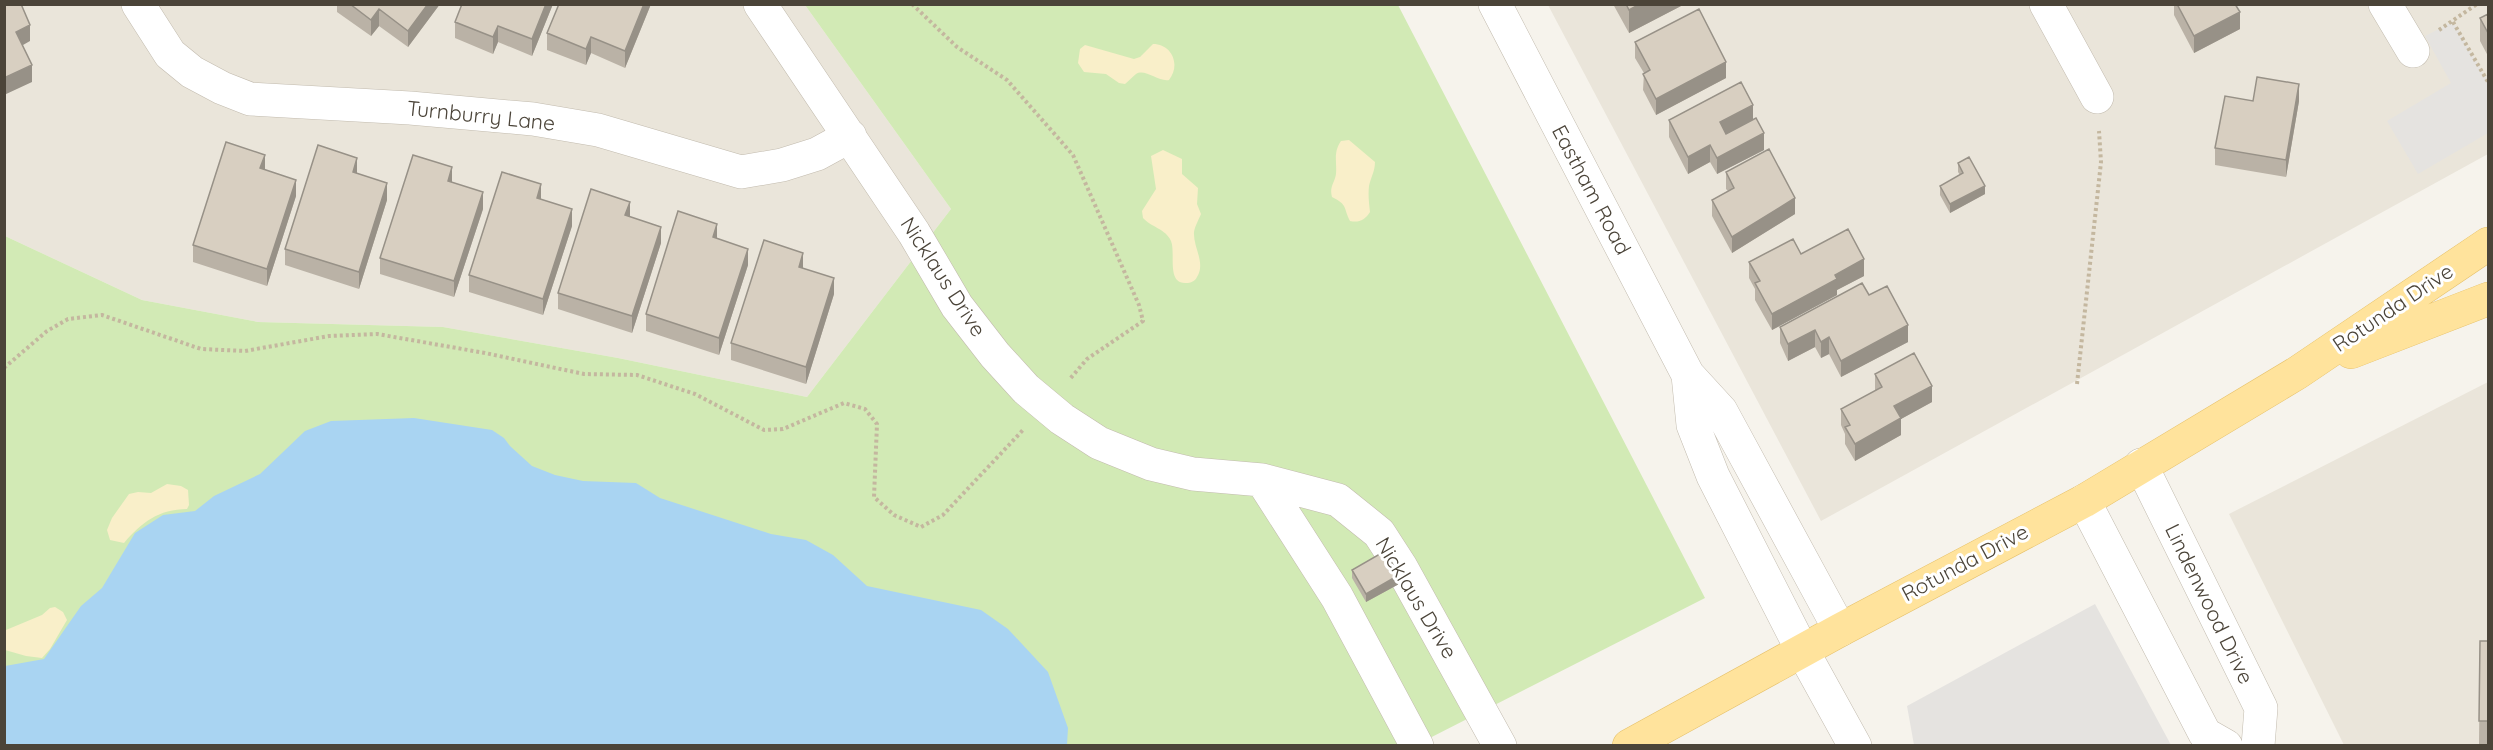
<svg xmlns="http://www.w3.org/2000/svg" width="2493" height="750" viewBox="0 0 2493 750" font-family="Quicksand,sans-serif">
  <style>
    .residential { fill: #eae5da }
    .green { fill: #d2eab5 }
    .sand { fill: #f9efc9 }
    .parking { fill: #e5e3e0 }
    .water { fill: #a9d4f2 }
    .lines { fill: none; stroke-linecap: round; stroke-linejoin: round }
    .minor-casing { stroke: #c2bbae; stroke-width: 34 }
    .major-casing { stroke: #e6c16a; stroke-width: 34 }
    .path { stroke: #c4b79f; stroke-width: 4; stroke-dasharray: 3 3; stroke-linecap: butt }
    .minor { stroke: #fff; stroke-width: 33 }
    .major { stroke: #ffe39c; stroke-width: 33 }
    .wall { fill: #bab2a6 }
    .shaded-wall { fill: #979187 }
    .building { fill: #d8cfc1; stroke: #979187; stroke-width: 1.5 }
    .labels { text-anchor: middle; stroke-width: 6; stroke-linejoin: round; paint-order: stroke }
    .street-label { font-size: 21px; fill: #4b4439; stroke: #fff }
  </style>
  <rect width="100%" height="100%" fill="#f6f3ec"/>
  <path class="residential" d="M5,4L805,5L951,209L807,397L618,358L443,327L258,322L142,300L5,236Z
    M1548,5H2488V154L1821,521Z
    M2488,382V745H2344L2229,514Z"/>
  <path class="green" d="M805,5H1398L1705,598L1416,745L5,746V236L142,300L258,322L443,327L618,358L807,397L951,209Z"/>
  <path class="sand" d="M1153,44C1172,44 1181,65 1169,80C1158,82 1145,68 1136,74C1132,77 1129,81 1125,84L1119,83L1106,74L1084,72L1078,63L1080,49L1085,45L1134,59L1140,57Z
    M1349,140L1375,162C1375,171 1371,177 1369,186C1368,195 1369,203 1370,212C1365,220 1359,223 1350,221C1343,207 1348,205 1332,197C1329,187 1335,182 1336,174C1337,160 1333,153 1341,141Z
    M1163,150L1182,159V174L1198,188L1197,204L1201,214C1199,219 1195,226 1194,232C1193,247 1206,263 1197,277C1195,281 1191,283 1186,283C1166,284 1176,253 1171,241C1166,229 1151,227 1143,218L1142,211L1156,189L1151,156Z
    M167,484L181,486L188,490L189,505L187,509C159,509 141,523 124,543L110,540L107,530L112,518L129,494L138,492L151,493Z
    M55,607L63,612L67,620L50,649L42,658L26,656L5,650L6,630L42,615L50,608Z"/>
  <path class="parking" d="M2453,22L2488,82V133L2418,174L2387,121L2451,83L2425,36Z
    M2095,604L2171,745H1914L1907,706Z"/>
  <path class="water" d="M414,418L492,430L504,438L510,446L532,466L555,475L583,481L636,483L660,498L771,534L806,540L833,555L867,586L981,610L1008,629L1048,672L1068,728L1067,745H5V666L44,659L81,606L102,588L135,533L163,515L195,511L214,496L260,474L305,431L331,421Z"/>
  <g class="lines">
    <g class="minor-casing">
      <path id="minor" d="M138,4L170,54L192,72L222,88L250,99L410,108L533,119L598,130L741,172L782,165L817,154L850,136
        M760,4L914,233L957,306L995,355L1026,389L1062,419L1099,443L1151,464L1193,474L1262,480L1338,500L1379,533L1401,567L1500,746
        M1495,4L1688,375L1721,411L1840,630
        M2046,4L2097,97
        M2385,4L2413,51
        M1688,375L1693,425L1713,476L1802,650L1855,746
        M2141,465L2261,708L2258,746
        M1262,480L1337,597L1417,746
        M2084,501L2205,734L2226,746"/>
    </g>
    <g class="major-casing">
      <path id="major" d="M2351,352L2488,299
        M1629,746L1840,630L2084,501L2297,373L2488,244"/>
    </g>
    <path class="path" d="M912,4L957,47L1007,80L1073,155L1139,305L1143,321L1087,359L1069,380
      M2453,22L2488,82
      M2439,30L2477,4
      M4,368L47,331L68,319L102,315L201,349L245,351L329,336L377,334L485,353L584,374L637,375L695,394L764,430L783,429L844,403L865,409L877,424L874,497L894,515L921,527L943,515L1023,430
      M2077,384L2101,162L2099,131"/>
    <use href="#minor" class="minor"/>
    <use href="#major" class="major"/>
  </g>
  <path class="wall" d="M337,4H440L408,47L379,26L371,36L337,12Z
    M462,4H553L532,56L498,42L493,54L455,38V22Z
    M559,4H651L625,68L591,53L586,65L547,50V33Z
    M1613,4H1681V6L1629,33Z
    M2174,4H2235L2240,29L2194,53L2174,15Z
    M2488,14V56L2480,41V18Z
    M1635,42L1726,78L1656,115L1643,90L1644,73L1635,58Z
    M2253,101H2299L2286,177L2215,165V148Z
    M1669,120H1753L1764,150L1717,174L1710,162L1688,174L1669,137Z
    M1958,163L1985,194L1950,213L1940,195V186L1960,175L1958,172Z
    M265,170L296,196L267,286L193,262V245Z
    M1726,172L1795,214L1732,253L1712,216V200L1728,191L1726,189Z
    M357,173L387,200L359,289L285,265V249Z
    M452,182L483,209L454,297L380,274V258Z
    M541,200L572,226L543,315L469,292V275Z
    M630,217L661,243L632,333L558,309V293Z
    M717,239L748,265L719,355L646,331V314Z
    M1801,254L1864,276L1837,290V295L1772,330L1755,300V289L1749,278V262Z
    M803,268L834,294L806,384L731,360V343Z
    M1869,295L1908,342L1841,377L1829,354L1821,358L1815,347L1788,361L1780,343V327Z
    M1875,374L1932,402L1901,419V435L1855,461L1845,444V434L1841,425V409L1875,391Z
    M1352,570L1399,584L1366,602L1352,578Z
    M2480,641H2488V744H2479Z"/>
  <path class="shaded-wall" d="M428,4H440L408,47V31Z
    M546,4H553L532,56V39Z
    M644,4H651L625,68V51Z
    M1640,4H1681V6L1629,33V10Z
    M379,9V26L371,36V20Z
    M2240,12V29L2194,53V36Z
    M30,25V41L16,49V32Z
    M498,26V42L493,54V37Z
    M591,37V53L586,65V49Z
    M1726,62V78L1656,115V99Z
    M32,65V82L4,95V78Z
    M2299,84V101L2286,177V160Z
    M1753,105V122L1720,139V122Z
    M1764,133V150L1717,174V158Z
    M1710,145V162L1688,174V157Z
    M265,155V171L260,168Z
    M357,158V174L353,172Z
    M452,167V183L448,181Z
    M296,180V196L267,286V269Z
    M387,183V200L359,289V272Z
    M541,184V201L537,198Z
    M1985,186V194L1950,213V204Z
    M483,192V209L454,297V281Z
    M1795,198V214L1732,253V237Z
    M630,202V218L625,215Z
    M572,209V226L543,315V299Z
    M717,224V240L713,237Z
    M661,227V243L632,333V316Z
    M748,249V265L719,355V338Z
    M803,253V269L799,267Z
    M1864,259V276L1837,290V295L1772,330V314L1835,275Z
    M834,278V294L806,384V367Z
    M1908,325V342L1841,377V361Z
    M1815,330V347L1788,361V344Z
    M1829,337V354L1821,358V342Z
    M1932,386V402L1901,419V435L1855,461V444L1894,406Z
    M1399,575V584L1366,602V594Z"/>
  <path class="building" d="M4,4H21L30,25L16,32L32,65L4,78Z
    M350,4H428L408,31L379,9L371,20Z
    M462,4H546L532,39L498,26L493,37L455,22Z
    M559,4H644L625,51L591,37L586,49L547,33Z
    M1626,4H1640L1629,10Z
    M2177,4H2235L2240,12L2194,36Z
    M1699,9L1726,62L1656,99L1643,74L1650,70L1635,42Z
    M2488,14V33L2480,18Z
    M2257,77L2299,84L2286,160L2215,148L2225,96L2253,101Z
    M1741,82L1753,105L1720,122L1726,134L1756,118L1764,133L1717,158L1710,145L1688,157L1669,120Z
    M226,142L265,155L260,168L296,180L267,269L193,245Z
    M318,145L357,158L353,172L387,183L359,272L285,249Z
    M1769,149L1795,198L1732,237L1712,200L1734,188L1726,172Z
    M413,155L452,167L448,181L483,192L454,281L380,258Z
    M1969,157L1985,186L1950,204L1940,186L1963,173L1958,163Z
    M502,172L541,184L537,198L572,209L543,299L469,275Z
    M591,189L630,202L625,215L661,227L632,316L558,293Z
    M678,211L717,224L713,237L748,249L719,338L646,314Z
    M1848,229L1864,259L1835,275L1837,279L1772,314L1755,283L1760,281L1749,262L1793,239L1801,254Z
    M764,240L803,253L799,267L834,278L806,367L731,343Z
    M1862,283L1869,295L1887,286L1908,325L1841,361L1829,337L1821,342L1815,330L1788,344L1780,327Z
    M1914,353L1932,386L1894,406L1901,418L1855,444L1845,427L1850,425L1841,409L1882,387L1875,374Z
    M1385,551L1399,575L1366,594L1352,570Z
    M2480,641H2488V721H2479Z"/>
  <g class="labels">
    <g class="street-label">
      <text transform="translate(481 116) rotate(6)" y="7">Turnburry Lane</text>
      <text transform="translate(1591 190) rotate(62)" y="7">Eastham Road</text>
      <text transform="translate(943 277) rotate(57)" y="7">Nicklaus Drive</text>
      <text transform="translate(2393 308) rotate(-34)" y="7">Rotunda Drive</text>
      <text transform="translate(1965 563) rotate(-28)" y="7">Rotunda Drive</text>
      <text transform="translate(1416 598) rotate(59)" y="7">Nicklaus Drive</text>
      <text transform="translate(2209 604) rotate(64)" y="7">Lindenwood Drive</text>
    </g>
  </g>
  <rect width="2493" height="750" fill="none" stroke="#4b4439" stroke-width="12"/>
</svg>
